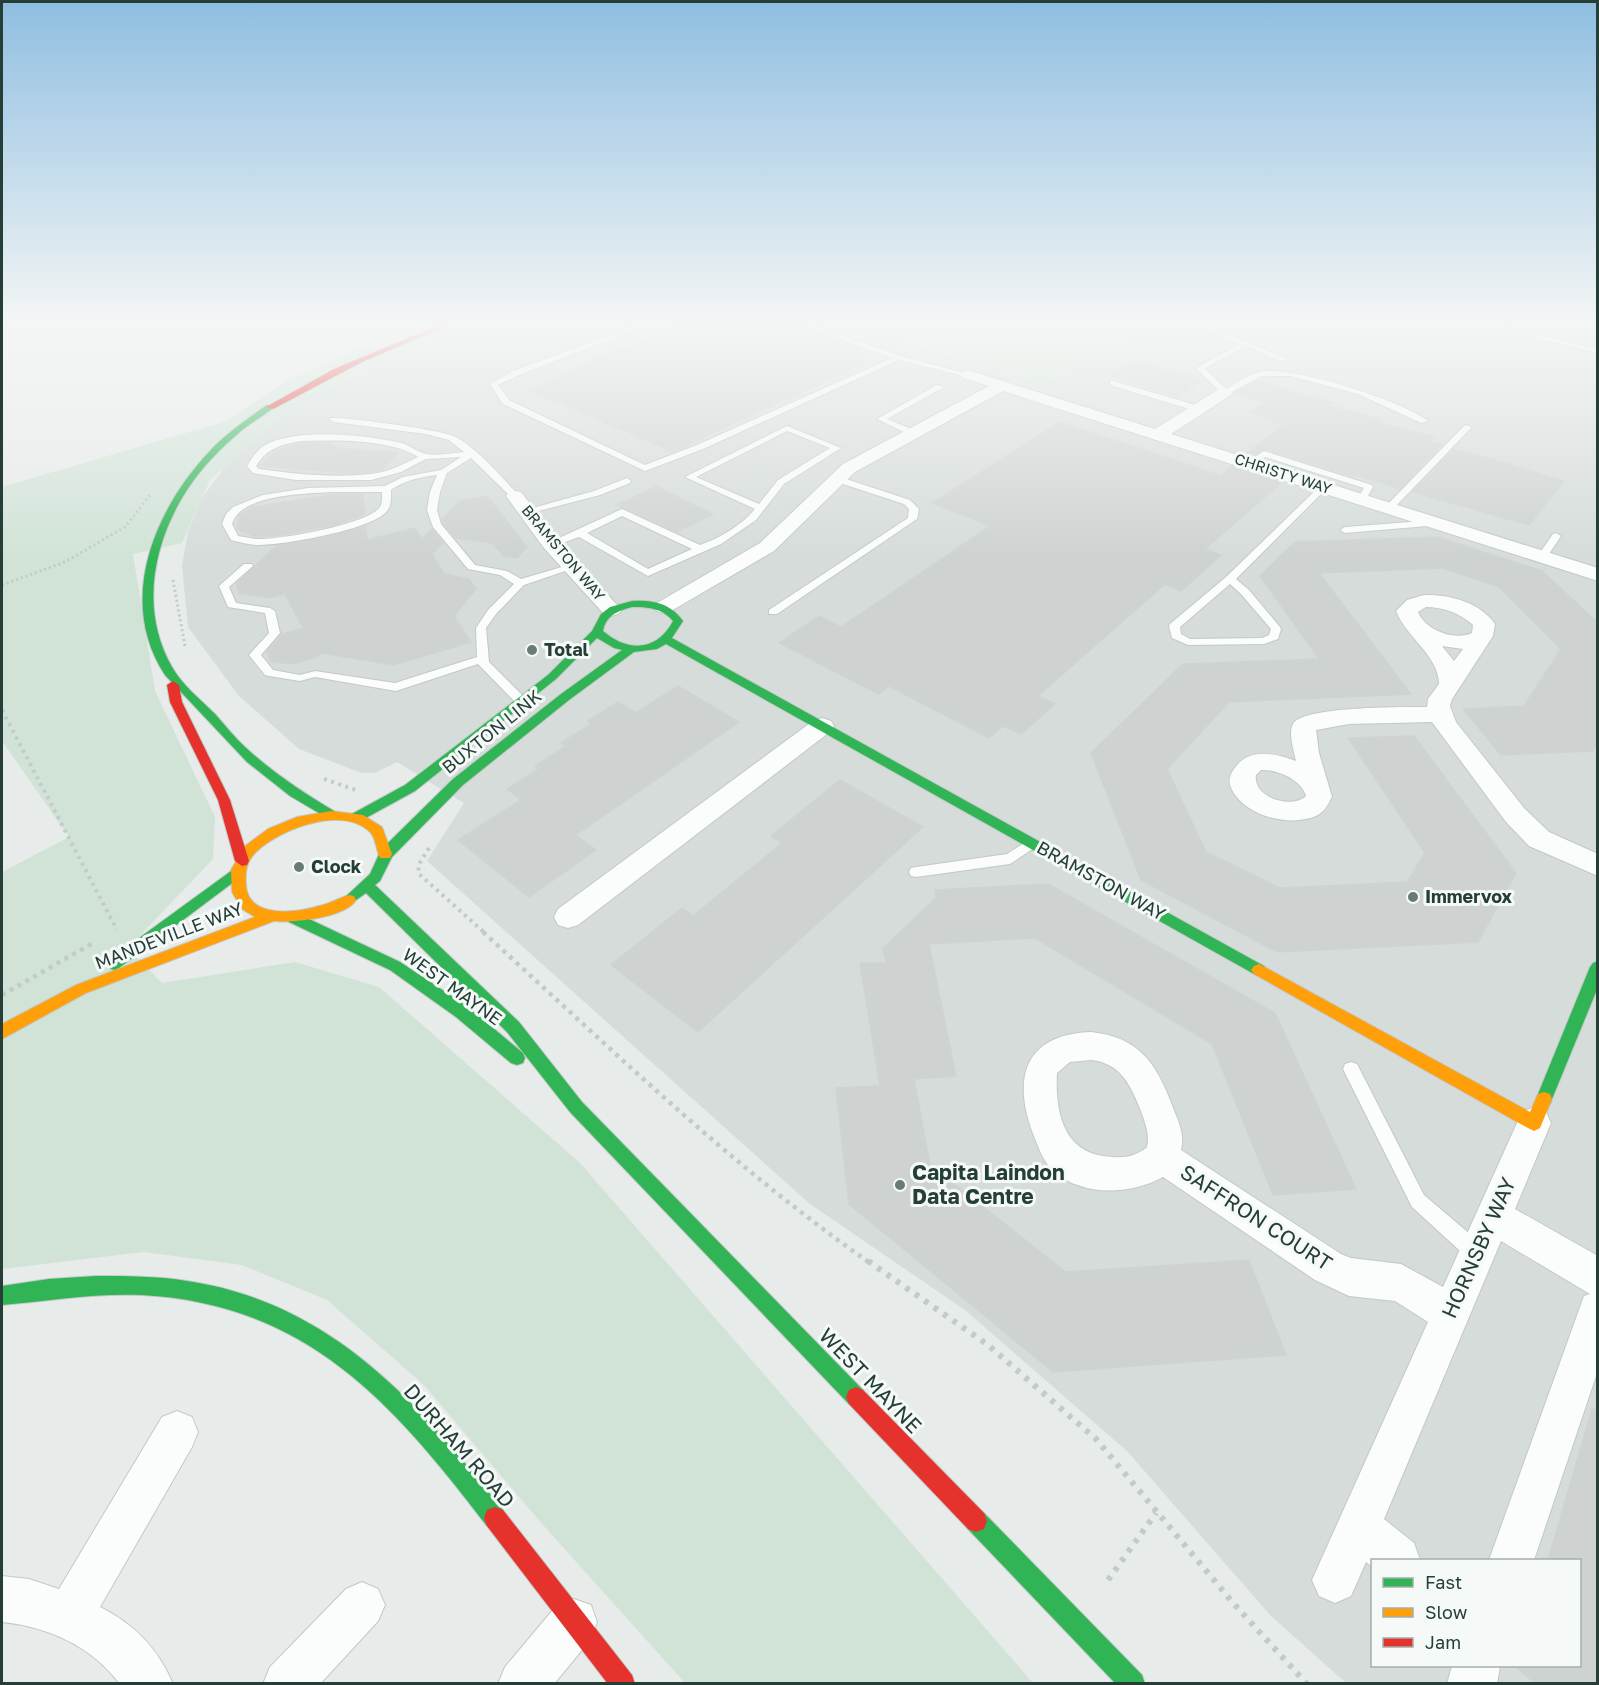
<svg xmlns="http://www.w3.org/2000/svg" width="1599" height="1685" viewBox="0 0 1599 1685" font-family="'Golos Text',sans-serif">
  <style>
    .built { fill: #d5dcd9; fill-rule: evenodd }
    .green { fill: #d1e3d7 }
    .building { fill: #ced2d1; stroke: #cfd4d2; stroke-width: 1.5 }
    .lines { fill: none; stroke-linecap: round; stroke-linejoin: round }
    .lane-casing { stroke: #c4c8c6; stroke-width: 2 }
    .street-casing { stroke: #c4c8c6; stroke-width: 2 }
    .fast-casing { stroke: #c3c9c6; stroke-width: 2 }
    .slow-casing { stroke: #c3c9c6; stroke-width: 2 }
    .jam-casing { stroke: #c3c9c6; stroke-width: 2 }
    .path-far3 { stroke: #c2cbc8; stroke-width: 3; stroke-dasharray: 2 3; stroke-linecap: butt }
    .path-far2 { stroke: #c2cbc8; stroke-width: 4; stroke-dasharray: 3 4.5; stroke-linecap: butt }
    .path-far1 { stroke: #c2cbc8; stroke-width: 4.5; stroke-dasharray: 4 5; stroke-linecap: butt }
    .path { stroke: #c2cbc8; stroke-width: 6; stroke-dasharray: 4.5 7; stroke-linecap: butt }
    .lane { fill: #fbfcfc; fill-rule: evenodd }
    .street { fill: #fbfcfc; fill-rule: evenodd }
    .fast { fill: #30b455; fill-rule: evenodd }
    .slow { fill: #ff9f0a; fill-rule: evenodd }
    .jam { fill: #e5322d; fill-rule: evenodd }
    .poi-dot { fill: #697b76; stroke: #f5faf8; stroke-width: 2 }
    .labels { text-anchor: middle; stroke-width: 6; stroke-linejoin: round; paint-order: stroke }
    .far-street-label { font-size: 15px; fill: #253e38; stroke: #f5faf8 }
    .poi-label { font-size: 18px; font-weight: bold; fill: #253e38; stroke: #f5faf8; text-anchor: start }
    .street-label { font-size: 18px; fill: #253e38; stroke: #f5faf8 }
    .near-poi-label { font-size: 21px; font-weight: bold; fill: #253e38; stroke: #f5faf8; text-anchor: start }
    .near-street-label { font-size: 21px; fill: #253e38; stroke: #f5faf8 }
  </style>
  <rect width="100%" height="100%" fill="#e7ebe9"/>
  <path class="built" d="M504,322H843L1146,334L1113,322H1597V1683H1346L1270,1615L1128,1452L965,1310L810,1204L427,861L464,803L397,762L375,773H362L299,749L239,696L188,627L182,566L188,532L202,498L224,468L245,446L280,418L311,399L375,366L446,336ZM1372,1560H1580V1666H1372Z"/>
  <path class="green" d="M428,322H505L446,336L375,366L311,399L273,424L210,480L182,543L133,554L155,691L215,817L213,859L128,948L162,983L295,962L379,987L580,1163L1033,1683H685L543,1525L424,1385L327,1300L242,1265L144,1252L2,1269V872L69,837L2,741V487L227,421L288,380L376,341Z
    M839,322H1112L1147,334L1041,385Z"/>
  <path class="building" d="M704,322H784L858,348L868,361L673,452L529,390L561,377L587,362L687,323L693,325Z
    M1137,361L1202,380L1179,397L1110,375Z
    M1257,381L1335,403L1331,406L1383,420L1381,423L1434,437L1430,442L1442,445L1400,489L1356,475L1355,477L1265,449L1251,457L1245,455L1283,425L1251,413L1265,402L1235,393Z
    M1060,422L1220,475L1231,466L1282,482L1205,549L1221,555L1181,591L1165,584L1038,696L1055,704L1021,734L1003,726L989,738L889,686L879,694L779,643L819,616L841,627L990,526L932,503Z
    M302,443H332L336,448L399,452L383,469L371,472L346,473L259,466L277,450Z
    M1454,449L1506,463L1564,481L1529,525L1412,492Z
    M656,486L713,514L677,532L617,505Z
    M336,494H363L365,514L338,524L282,535L256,537L237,529L239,516L252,507Z
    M487,496L527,547L517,558L504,556L492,543L456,538L443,523L442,519L460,501Z
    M366,526L367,540L415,528L422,539L432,529L443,543L432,554L444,574L469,579L476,589L454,616L471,642L394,665L321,653L317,657L291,664L270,661L267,652L282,634L303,628L285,594L270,598L239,593L236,584L276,546L326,537Z
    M1437,537L1542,571L1598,623V743L1593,751L1501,755L1463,709L1524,706L1561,649L1499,587L1443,568L1319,573L1411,694L1229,702L1167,769L1206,852L1280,888L1407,882L1425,853L1348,738L1414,736L1516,873L1478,942L1277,952L1141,880L1091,753L1183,664L1319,659L1260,576L1295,542Z
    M678,686L739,722L576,835L596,850L529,897L458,840L521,800L507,789L539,769L535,766L566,746L561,743L591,724L588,721L618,702L636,713Z
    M840,780L923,827L698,1032L611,965L682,908L693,916L782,843L771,836Z
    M1048,884L1275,1013L1356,1189L1273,1195L1212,1044L1035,938L929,944L956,1076L914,1079L930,1165L1066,1272L1249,1260L1286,1355L1053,1372L849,1204L836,1088L880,1086L860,963H887L882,949L936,898L935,890Z
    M1592,1409L1598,1410V1683H1535L1513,1665H1580V1560H1548Z"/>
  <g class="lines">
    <g class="lane-casing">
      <path id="lane" d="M646,322H655L519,375L498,385L509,400L645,465L697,445L892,358L794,322H803L900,356L972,375L968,377L899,360L703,449L645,471L503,404L490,384L513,371Z
        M1211,322H1218L1211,328L1288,359L1281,361L1246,346L1205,368L1226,389C1236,383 1248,375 1260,372C1290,365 1403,401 1428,421L1421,423L1358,394L1290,376H1262L1228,394H1222L1196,368L1240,344L1204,329V327Z
        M1472,322H1483L1598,349V353Z
        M1113,381L1202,407L1203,409L1196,411L1110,385V381Z
        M937,385L944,387L887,419L916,431V435H910L877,419Z
        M331,418C347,417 444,430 456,437C479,450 499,475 518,494V498H512L471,458L447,473L440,492L437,510L441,524L475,565L507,571L521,579L572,564L577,567L524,585L496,614L486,628L489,662L525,698L527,701L525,704H517L478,664L396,691L315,677L300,681L269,676L265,675L249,655L269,633L265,613L228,607L219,586L244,564H252L253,566L229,587L236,603L270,608L275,611L280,633L261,655L273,670L300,675L315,671L395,683L477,657L476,628L488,610L514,584L500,575L468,569L433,527L427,510L430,492L437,475C421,477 405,480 391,490C391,498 392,506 386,512C370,530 283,545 258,545C249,545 239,542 231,540L222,524L226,514L233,507L263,495L308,488L385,486L403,477L441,470L461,457L426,459L401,472L371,480H296L253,473L247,466C253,456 258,448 269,443C303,428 366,435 402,443C410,446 419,453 427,454C438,456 453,453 464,452L449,440L426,434L334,422L330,420ZM302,441C335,440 390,439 418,457C403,464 387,473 370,474C333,478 295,474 259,469L256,466C267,448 282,444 302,441ZM331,492H382C382,498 383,505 378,509C363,525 279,540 256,539C250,538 244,537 238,536L232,524C241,494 304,494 331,492Z
        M1465,425L1472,427L1392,510H1386V506Z
        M787,426L841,448L784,484L756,520L721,544L648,576L579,537L551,547L546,544L622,509L700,545C720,538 742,525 755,509L685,477ZM787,431L830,448L778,480L759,504L696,477ZM622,516L692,549L648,569L587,533Z
        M1264,451L1372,485L1373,487L1365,501L1362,502L1357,499L1364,488L1265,457L1252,465L1245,463Z
        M834,477H840L910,500L919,509L917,519L777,614H769V610L908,518L909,509L904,504L834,481Z
        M627,478L631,481L630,483L600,495L527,514L522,511L594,491Z
        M1321,485L1328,487L1236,579L1249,590L1280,627L1281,629L1278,639L1264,644L1188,645L1172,638L1169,626L1170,624L1226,577ZM1230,584L1241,594L1271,629L1269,635L1262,638L1190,639L1181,634L1180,627Z
        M1436,520L1439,521V525L1345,533L1340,530L1345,527Z
        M1556,533L1561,536L1547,557L1539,559L1537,557L1553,534Z
        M1032,838L1037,840L1039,843L1037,846L1010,864L916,877L911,876L909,872L911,868L916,867L1007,854Z
        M1351,1062L1357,1064L1424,1195L1484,1246L1486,1253L1484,1260L1477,1262L1470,1260L1412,1207L1343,1069L1345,1064Z"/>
    </g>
    <g class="street-casing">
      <path id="street" d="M968,370L1155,429L1219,389H1231L1233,392L1231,395L1171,434L1598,568V581L1003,391L855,472L774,551L671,611L664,613L657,611L653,607L657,603L760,543L843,464L989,386L963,378L960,375L963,372Z
        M515,491L521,492L558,540L618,606L622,610L618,614L611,616L604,614L544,548L506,496L509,492Z
        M1424,595C1448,594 1480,602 1495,624L1493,636L1452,699L1450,706L1456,722L1524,808L1549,832L1598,854V876L1529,846L1506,822L1432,722L1349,724L1316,730L1319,753L1332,797C1328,804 1325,811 1318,815C1292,828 1246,817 1232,790C1228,782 1229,776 1234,769C1248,747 1275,753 1296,761C1294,751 1288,734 1293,724C1302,706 1405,707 1427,707L1428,699L1439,684C1439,656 1406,637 1396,611L1407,600ZM1426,607C1443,607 1460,613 1473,625L1472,633C1454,641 1425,630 1418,612ZM1442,646L1463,649L1454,661ZM1261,770C1277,769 1302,780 1306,796C1291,810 1252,797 1256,775Z
        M822,718L831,721L834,726L831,731L578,925L568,928L558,925L554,917L558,909L813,721Z
        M1091,1032C1139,1037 1156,1063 1172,1105C1178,1121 1185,1133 1181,1150L1341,1254L1351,1258L1401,1264L1443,1287L1522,1112L1534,1107L1546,1112L1551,1123L1515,1209L1598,1256V1370L1534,1560H1489L1579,1310L1584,1296L1590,1294L1501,1241L1384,1519L1414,1543L1420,1560H1372V1567L1366,1562L1351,1596L1335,1603L1319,1596L1312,1580L1428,1322L1395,1301L1349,1296L1315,1280L1163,1177C1131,1195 1083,1197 1053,1171C1043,1161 1037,1144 1032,1131C1012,1075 1027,1034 1091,1032ZM1091,1060C1121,1063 1131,1086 1141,1111C1145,1123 1150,1134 1147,1147C1136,1156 1126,1158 1113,1157C1064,1156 1055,1114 1057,1073L1070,1062Z
        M177,1411L192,1417L198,1432L192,1447L100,1607C134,1624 158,1648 173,1684H120C91,1646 49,1627 2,1622V1576L29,1579L59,1589L162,1417Z
        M362,1582L378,1589L385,1605L378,1621L320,1684H263L270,1667L346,1589Z
        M574,1599L591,1605L597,1622L591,1639L554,1684H498L505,1667L557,1605Z
        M1452,1666H1500L1497,1684H1447Z"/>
    </g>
    <g class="fast-casing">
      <path id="fast" d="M267,405L274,407C264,416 252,422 241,431C222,447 203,466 189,487C153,541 139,609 172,667C182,685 200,699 215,714C225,725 234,737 245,747C272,772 302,792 334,811L336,814L329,819L290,796L247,762L165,675C117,602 153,513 207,454C224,435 246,420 267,405Z
        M632,601C653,600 670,603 683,621L672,638L1264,966L1267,970L1264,974L1259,976L1254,974L666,644L657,649L634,652L569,700L463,785L392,857L380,881L375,885L519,1022L582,1102L863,1390L866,1397L863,1404L856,1407L849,1404L570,1112L507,1032L366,893L349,905L344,904L342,900L370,874L381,850L389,842L453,779L561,694L622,650L614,648L597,638L556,679L415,791L362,820H352L350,817L352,814L405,785L548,675L592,631L601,614L610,607ZM632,607C648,607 662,608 673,621C657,652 627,652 603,631C606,615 618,611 632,607Z
        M238,866L243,867L245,871L243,875L119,968L114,970L109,968L106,964L109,960Z
        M294,912L400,962L468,1007L523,1053L525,1058L523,1063L517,1065L511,1063L456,1017L390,970L289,922L287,918L289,914Z
        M1598,961V987L1552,1099L1550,1104L1544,1106L1538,1104L1536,1099L1590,967L1593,963Z
        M96,1276C126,1276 157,1276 187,1281C330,1302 418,1402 503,1510L506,1518L503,1526L495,1529L487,1526C393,1403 307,1304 142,1295C93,1293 49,1301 2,1305V1286L49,1279Z
        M976,1510L984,1513L1142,1675L1145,1684H1116L968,1529L965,1521L968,1513Z"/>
    </g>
    <g class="slow-casing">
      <path id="slow" d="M331,811L363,815L382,827L392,854L390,858H380C376,850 376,838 370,832C342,805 280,829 256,852C246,862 245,872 246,885C248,919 296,913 319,906C329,904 339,898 349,895L354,896L356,900C345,918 293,923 274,921L86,993L2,1039V1024L76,985L255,917L242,909L232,892L231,870L245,846L268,829L297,817Z
        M1259,964L1530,1112L1538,1094L1544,1092L1550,1094L1552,1099L1540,1128L1534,1131L1528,1128L1254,974L1251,970L1254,966Z"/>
    </g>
    <g class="jam-casing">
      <path id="jam" d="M447,322H456L362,362L273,409L266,407L334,369Z
        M173,681L179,685L182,702L230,800L249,861L247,865L242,866L235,861L218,800L170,702L167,685Z
        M856,1387L863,1390L984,1513L987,1521L984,1529L976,1532L968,1529L849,1404L846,1397L849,1390Z
        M495,1507L503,1510L632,1675L635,1684H608L487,1526L484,1518L487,1510Z"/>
    </g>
    <path class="path-far3" d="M173,580L185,646
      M2,585L65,562L125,527L151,494"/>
    <path class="path-far2" d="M2,710L117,930
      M324,779L356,790
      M429,848L419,864L418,873L485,933"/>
    <path class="path-far1" d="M483,932C608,1046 731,1166 870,1263
      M2,995L93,943"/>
    <path class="path" d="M868,1261L988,1345L1096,1439L1234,1604L1307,1684
      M1108,1580L1156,1513"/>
    <use href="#lane" class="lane"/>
    <use href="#street" class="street"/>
    <use href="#fast" class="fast"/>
    <use href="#slow" class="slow"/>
    <use href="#jam" class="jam"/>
  </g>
  <linearGradient id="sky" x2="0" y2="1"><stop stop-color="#8fbee1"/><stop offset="0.58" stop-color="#f4f6f5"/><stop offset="1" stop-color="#f4f6f5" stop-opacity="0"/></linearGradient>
  <rect width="1599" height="558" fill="url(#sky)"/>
  <g class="poi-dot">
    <circle cx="532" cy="650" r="6"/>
    <circle cx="299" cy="867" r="6"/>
    <circle cx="1413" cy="897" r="6"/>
    <circle cx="900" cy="1185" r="6"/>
  </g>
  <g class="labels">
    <g class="far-street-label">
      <text transform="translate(1283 474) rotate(18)" y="5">CHRISTY WAY</text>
      <text transform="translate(563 553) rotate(50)" y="5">BRAMSTON WAY</text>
    </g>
    <g class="poi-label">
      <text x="544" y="656">Total</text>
      <text x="311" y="873">Clock</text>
      <text x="1425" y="903">Immervox</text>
    </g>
    <g class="street-label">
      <text transform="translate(492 732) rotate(-39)" y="6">BUXTON LINK</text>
      <text transform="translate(1101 881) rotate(29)" y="6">BRAMSTON WAY</text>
      <text transform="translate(169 936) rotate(-21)" y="6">MANDEVILLE WAY</text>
      <text transform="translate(452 987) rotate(36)" y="6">WEST MAYNE</text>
    </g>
    <g class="near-poi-label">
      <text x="912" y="1180">Capita Laindon<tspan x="912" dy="24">Data Centre</tspan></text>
    </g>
    <g class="near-street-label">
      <text transform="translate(1256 1218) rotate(33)" y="7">SAFFRON COURT</text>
      <text transform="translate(1479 1248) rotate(-66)" y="7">HORNSBY WAY</text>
      <text transform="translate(870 1381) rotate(46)" y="7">WEST MAYNE</text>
      <text transform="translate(459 1446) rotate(49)" y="7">DURHAM ROAD</text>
    </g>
  </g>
  <rect width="1599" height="1685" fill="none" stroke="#253e38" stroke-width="6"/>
  <rect x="1371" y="1559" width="210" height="108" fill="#f5faf8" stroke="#a2afab" stroke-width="1.5"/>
  <rect x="1383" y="1578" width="30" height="9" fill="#30b455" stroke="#a2afab" stroke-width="1.5"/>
  <text x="1425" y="1589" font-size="18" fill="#253e38">Fast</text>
  <rect x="1383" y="1608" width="30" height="9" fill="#ff9f0a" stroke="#a2afab" stroke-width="1.5"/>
  <text x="1425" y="1619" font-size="18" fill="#253e38">Slow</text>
  <rect x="1383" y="1638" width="30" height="9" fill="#e5322d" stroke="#a2afab" stroke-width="1.5"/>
  <text x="1425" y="1649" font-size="18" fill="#253e38">Jam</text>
</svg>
